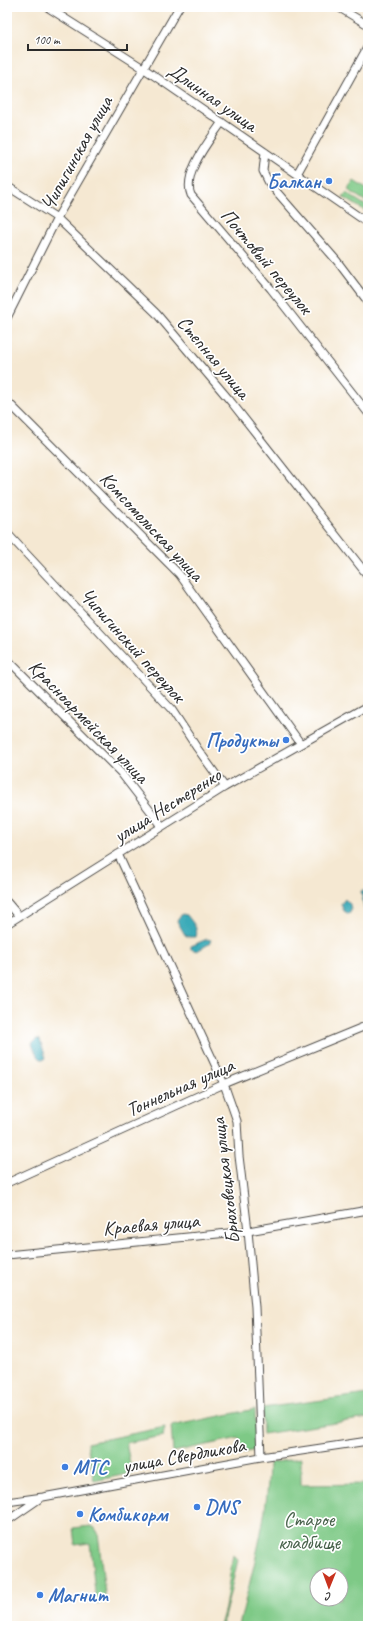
<svg xmlns="http://www.w3.org/2000/svg" width="375" height="1633" viewBox="0 0 375 1633" font-family="Caveat,sans-serif">
  <style>
    .green { fill: #7ec986; stroke: #547a58; fill-rule: evenodd }
    .water { fill: #3aaab8; stroke: #326a72 }
    .lines { fill: none; stroke-linecap: round; stroke-linejoin: round }
    .minor-casing { stroke: #494744; stroke-width: 9 }
    .minor { stroke: #fff; stroke-width: 7 }
    .shop-dot { fill: #3f7fe0; stroke: #fff; stroke-width: 1.5 }
    .labels { text-anchor: middle; stroke-width: 3.5; stroke-linejoin: round; paint-order: stroke }
    .street-label { font-size: 20px; fill: #2b2b2b; stroke: #fff }
    .shop-label { font-size: 20px; font-weight: bold; fill: #366cbe; stroke: #fff; text-anchor: start }
    .park-label { font-size: 20px; fill: #48624b; stroke: #fff }
  </style>
  <rect width="100%" height="100%" fill="#fff"/>
  <filter id="ink" filterUnits="userSpaceOnUse"><feTurbulence type="fractalNoise" baseFrequency=".025" numOctaves="2"/><feDisplacementMap in="SourceGraphic" scale="8" xChannelSelector="R" yChannelSelector="G"/><feConvolveMatrix kernelMatrix="1 2 1 2 8 2 1 2 1" color-interpolation-filters="sRGB"/></filter>
  <filter id="wash" filterUnits="userSpaceOnUse"><feTurbulence type="fractalNoise" baseFrequency=".012" numOctaves="4" result="noise"/><feDisplacementMap in="SourceGraphic" scale="16" xChannelSelector="R" yChannelSelector="G"/><feGaussianBlur stdDeviation="0.9" result="paint"/><feColorMatrix in="noise" values="0 0 0 0 0 0 0 0 0 0 0 0 0 0 0 0 0 1.4 0 .05"/><feComposite in="paint" operator="in"/></filter>
  <g filter="url(#wash)">
    <rect width="100%" height="100%" fill="#f5e8d2"/>
    <path class="green" d="M354,181L368,190V203L348,190Z
      M346,193L368,207L367,212L343,197Z
      M368,1394V1418L263,1434L262,1408Z
      M255,1409L256,1450L242,1453L239,1438L173,1452L171,1426Z
      M165,1427L163,1436L126,1443L132,1473L94,1481L87,1443Z
      M301,1458V1485L368,1484V1626H239C252,1572 268,1518 269,1463ZM317,1575H341V1599H317Z
      M91,1526L95,1528L98,1533L106,1602L96,1603L90,1543L75,1545L73,1528Z
      M233,1555L238,1560L222,1626H220L225,1608Z"/>
    <path class="water" d="M361,891H366L368,893V910L364,908Z
      M345,899L350,904L351,911L349,914L344,911L341,904Z
      M182,914L187,915C192,922 199,928 196,937H189L185,935L177,921Z
      M207,939L211,940L209,944L197,951L191,949V946Z
      M36,1039L40,1040L46,1058L43,1060C38,1059 33,1048 32,1043Z"/>
  </g>
  <g filter="url(#ink)">
    <g class="lines">
      <g class="minor-casing">
        <path id="minor" d="M47,7L143,68L368,223
          M338,7L368,25
          M222,122C210,140 182,173 191,195L271,289L368,413
          M265,152L263,171L269,183L337,261L368,302
          M297,174L368,46
          M7,186L57,218L156,313L232,403L368,576
          M7,318L57,218L179,7
          M7,401L179,574L301,744
          M7,533L172,710L197,748L225,787
          M7,659L121,773L162,826
          M118,854L224,1084L237,1121L239,1156L248,1231L255,1307L261,1457
          M7,902L19,916
          M7,924L225,787L368,706
          M7,1183L224,1084L368,1025
          M7,1255L248,1231L368,1210
          M7,1502L43,1497L261,1457L368,1441
          M7,1509L9,1515L7,1521
          M7,1521L39,1499"/>
      </g>
      <use href="#minor" class="minor"/>
    </g>
  </g>
  <g class="shop-dot">
    <circle cx="329" cy="181" r="4"/>
    <circle cx="286" cy="740" r="4"/>
    <circle cx="65" cy="1467" r="4"/>
    <circle cx="197" cy="1507" r="4"/>
    <circle cx="80" cy="1514" r="4"/>
    <circle cx="40" cy="1595" r="4"/>
  </g>
  <g class="labels">
    <g class="street-label">
      <text transform="translate(213 97) rotate(35)" y="7">Длинная улица</text>
      <text transform="translate(76 153) rotate(-61)" y="7">Чипигинская улица</text>
      <text transform="translate(267 261) rotate(50)" y="7">Почтовый переулок</text>
      <text transform="translate(214 357) rotate(50)" y="7">Степная улица</text>
      <text transform="translate(152 526) rotate(47)" y="7">Комсомольская улица</text>
      <text transform="translate(133 645) rotate(48)" y="7">Чипигинский переулок</text>
      <text transform="translate(89 721) rotate(46)" y="7">Красноармейская улица</text>
      <text transform="translate(167 805) rotate(-32)" y="7">улица Нестеренко</text>
      <text transform="translate(180 1087) rotate(-24)" y="7">Тоннельная улица</text>
      <text transform="translate(225 1181) rotate(-97)" y="7">Брюховецкая улица</text>
      <text transform="translate(151 1224) rotate(-5)" y="7">Краевая улица</text>
      <text transform="translate(184 1455) rotate(-10)" y="7">улица Свердликова</text>
    </g>
    <g class="shop-label">
      <text x="321" y="188" text-anchor="end">Балкан</text>
      <text x="278" y="747" text-anchor="end">Продукты</text>
      <text x="73" y="1474">МТС</text>
      <text x="205" y="1514">DNS</text>
      <text x="88" y="1521">Комбикорм</text>
      <text x="48" y="1602">Магнит</text>
    </g>
    <g class="park-label">
      <text x="309" y="1526">Старое<tspan x="309" dy="23">кладбище</tspan></text>
    </g>
  </g>
  <rect width="375" height="1633" fill="none" stroke="#fff" stroke-width="24"/>
  <g transform="translate(329 1587) rotate(181)"><circle r="19" fill="#ffffff" stroke="#aaaaaa"/>
  <path d="M0-3L7 15L0 10L-7 15Z" fill="#c8321e"/>
  <text y="-6" font-size="11" font-weight="bold" text-anchor="middle" fill="#2b2b2b">С</text>
  </g>
  <path d="M28 44v6h99v-6" fill="none" stroke="#2b2b2b" stroke-width="2"/>
  <text x="34" y="44" font-size="12" fill="#2b2b2b" stroke="#ffffff" stroke-width="3" paint-order="stroke">100 m</text>
</svg>
